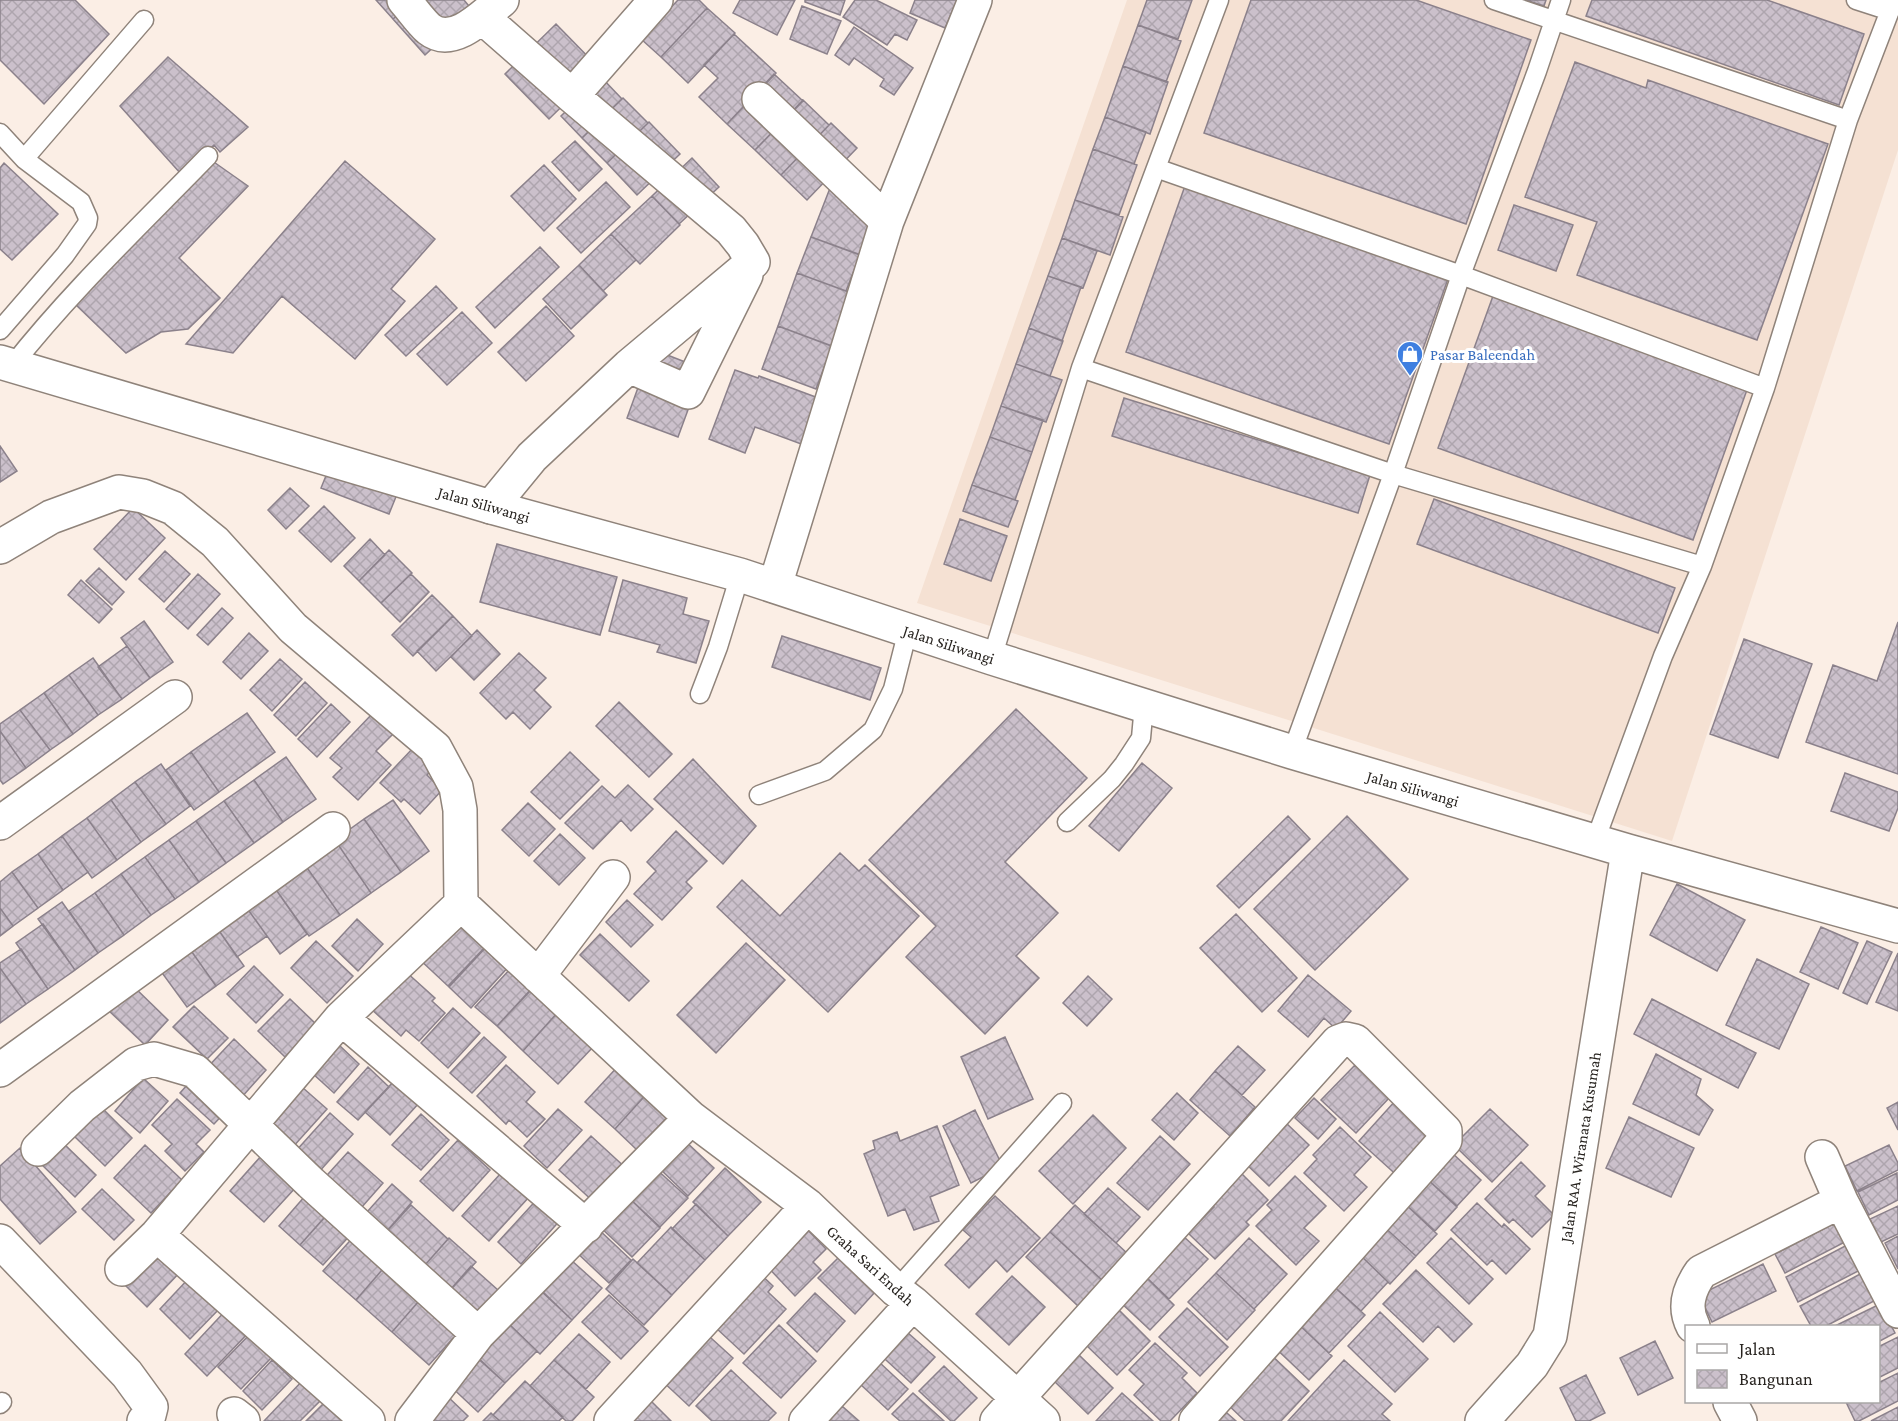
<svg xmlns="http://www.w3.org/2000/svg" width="1898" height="1421" viewBox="0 0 1898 1421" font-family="'Crimson Pro',serif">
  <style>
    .built { fill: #f5e1d3 }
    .building { fill: url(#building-cross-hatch); stroke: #8b818b; stroke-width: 1.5 }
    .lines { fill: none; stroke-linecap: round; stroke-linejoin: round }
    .service-casing { stroke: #8f837a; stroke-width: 21 }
    .minor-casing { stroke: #8f837a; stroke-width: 36 }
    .secondary-casing { stroke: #8f837a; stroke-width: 36 }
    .service { stroke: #fff; stroke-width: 18 }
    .minor { stroke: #fff; stroke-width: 33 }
    .secondary { stroke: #fff; stroke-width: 33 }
    .labels { text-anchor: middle; stroke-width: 6; stroke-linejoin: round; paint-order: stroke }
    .shop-label { font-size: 16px; fill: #366cbe; stroke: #fff; text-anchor: start }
    .street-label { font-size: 16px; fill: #282420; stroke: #fff }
  </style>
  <defs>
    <pattern id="building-cross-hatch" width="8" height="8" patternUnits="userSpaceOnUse" patternTransform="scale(1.5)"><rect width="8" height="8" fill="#cbc0cb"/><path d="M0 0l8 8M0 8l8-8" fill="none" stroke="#aea5ae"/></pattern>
  </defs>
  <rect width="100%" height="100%" fill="#fbeee5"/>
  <path class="built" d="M1127,0H1898V150L1672,841L917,603Z"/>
  <path class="building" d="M0,0H75L109,34L44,104L0,60Z
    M376,0H415L393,19Z
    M415,0H464L473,11L425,55L393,19Z
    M678,0H699L707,8L661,57L641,39Z
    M740,0H795L777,35L733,13Z
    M805,0H845L840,15L805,2Z
    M855,0H876L917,20L907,40L895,34L887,45L843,17Z
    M915,0H957L945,28L910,13Z
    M1147,0H1192L1178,39L1138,25Z
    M1251,0H1416L1531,40L1466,224L1204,133Z
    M1526,0H1546L1544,6Z
    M1592,0H1767L1864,34L1839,105L1586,16Z
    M802,6L841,21L827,54L790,39Z
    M707,8L735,33L688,83L661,57Z
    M556,24L600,69L549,119L505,74Z
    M1138,25L1181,41L1166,82L1123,66Z
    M854,27L913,68L894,95L880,86L884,79L854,58L849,65L835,55Z
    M734,34L776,73L727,124L699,97L718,78L704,65Z
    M168,57L248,127L220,152L214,145L181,174L120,106Z
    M1575,62L1646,88L1648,80L1828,144L1757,340L1577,275L1597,222L1525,197Z
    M1123,66L1168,82L1150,134L1105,117Z
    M774,74L803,101L755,150L727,124Z
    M601,77L622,99L582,138L561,116Z
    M623,98L648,123L607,163L582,138Z
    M803,100L829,125L781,175L755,150Z
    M1105,117L1146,132L1134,164L1093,149Z
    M649,122L680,154L637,195L607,163Z
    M831,123L857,148L807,200L781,175Z
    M575,141L602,169L579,191L552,162Z
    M1093,149L1137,165L1119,215L1075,200Z
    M692,158L719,187L679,224L652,196Z
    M211,160L248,186L179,258L220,298L188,329L161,332L126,353L75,304Z
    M345,161L435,239L391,289L405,301L355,359L282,296L233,353L186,344Z
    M4,163L58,214L12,260L0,249V168Z
    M544,165L576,199L544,231L511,196Z
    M606,182L630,207L581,253L557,228Z
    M832,183L881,201L861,255L811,237Z
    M1186,183L1449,276L1389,444L1126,352Z
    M652,196L680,225L640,264L611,234Z
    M1075,200L1123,217L1110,255L1062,238Z
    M1514,205L1573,225L1556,271L1498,250Z
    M611,234L636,260L603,291L579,265Z
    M811,237L860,255L846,291L797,273Z
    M1062,238L1097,251L1083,288L1048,276Z
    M540,247L559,267L495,328L476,307Z
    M579,265L607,295L571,329L543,299Z
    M797,273L854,294L834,347L778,326Z
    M1048,276L1081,287L1062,341L1029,328Z
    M436,286L457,308L406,356L385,335Z
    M1493,296L1748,387L1693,540L1438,448Z
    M546,306L574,336L526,381L498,352Z
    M462,312L492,343L447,385L417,354Z
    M778,326L832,346L816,389L762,369Z
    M1029,328L1063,341L1050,376L1016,364Z
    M652,349L703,369L678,437L627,418Z
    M1016,364L1062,380L1046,422L1001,406Z
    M735,370L758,378L759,376L821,399L804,445L755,427L745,453L709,439Z
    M1124,398L1370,475L1358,513L1112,436Z
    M1001,406L1043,420L1032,452L990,437Z
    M990,437L1032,452L1015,500L972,485Z
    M0,446L17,471L0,482Z
    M336,451L404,477L389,514L321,488Z
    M972,485L1018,501L1008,527L963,511Z
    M290,488L309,506L286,529L268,510Z
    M1434,499L1675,588L1658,633L1417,544Z
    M324,506L355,538L331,562L299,531Z
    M133,508L165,538L126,580L94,549Z
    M960,519L1007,536L991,581L944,564Z
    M370,539L385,555L359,581L344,566Z
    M497,544L617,577L600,635L480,602Z
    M389,550L412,573L381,603L359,581Z
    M165,551L190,574L164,602L139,579Z
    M99,568L124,592L112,605L86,581Z
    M198,574L220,594L188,629L166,609Z
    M411,574L429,592L400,622L381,603Z
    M81,580L112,609L99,623L68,595Z
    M623,580L687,598L683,614L709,621L696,663L657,652L660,645L609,631Z
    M432,595L453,616L413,656L392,635Z
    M222,608L233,618L208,645L197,635Z
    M453,616L472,636L436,671L417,651Z
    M144,621L173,662L150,678L121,638Z
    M1898,622V774L1806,742L1833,665L1877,681Z
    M477,630L500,654L474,680L451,657Z
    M249,633L268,651L241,679L223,662Z
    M782,636L881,668L870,700L772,667Z
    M1744,639L1812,664L1778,758L1710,734Z
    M127,646L150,678L122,699L98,667Z
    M519,653L546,678L534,690L551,707L530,729L513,712L506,719L480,693Z
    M93,658L122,699L98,715L69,675Z
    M280,659L302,679L272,711L250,690Z
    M69,675L98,715L73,734L44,693Z
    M305,682L327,703L296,736L274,715Z
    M44,693L73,734L50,750L20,710Z
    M619,702L672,754L649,777L596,726Z
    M331,704L350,722L317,757L298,739Z
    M1016,709L1087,778L1005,862L1058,913L1016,956L1039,978L985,1034L906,957L936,926L869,860Z
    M20,710L50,750L26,768L0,731V724Z
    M247,713L275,752L219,792L191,752Z
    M372,714L393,734L376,751L391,765L358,800L333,777L342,768L330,758Z
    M0,731L26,768L3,784L0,780Z
    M414,747L434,767L427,775L442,790L420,814L404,799L401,802L380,783Z
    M191,752L219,792L194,810L166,770Z
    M570,752L599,780L560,819L531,792Z
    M286,757L316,799L283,822L254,780Z
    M693,759L756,826L723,864L654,799Z
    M1142,763L1172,788L1119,851L1089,826Z
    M161,764L190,806L166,824L135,782Z
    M1845,773L1898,792V808L1889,831L1831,811Z
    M254,780L283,822L254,843L224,801Z
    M135,782L166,824L141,842L111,800Z
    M628,785L653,809L631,831L621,820L593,849L565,823L602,786L615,798Z
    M111,800L141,842L117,860L87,818Z
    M393,800L429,851L401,872L364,819Z
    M224,801L254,843L226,863L196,821Z
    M528,803L555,829L529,856L502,830Z
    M1288,816L1310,839L1239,908L1217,886Z
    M1347,816L1408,879L1315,970L1254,909Z
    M87,818L117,860L92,878L62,836Z
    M364,819L401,872L371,893L335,840Z
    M196,821L226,863L199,882L169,840Z
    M676,831L707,861L686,882L692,888L662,920L634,894L656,871L647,862Z
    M560,834L585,858L559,885L534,861Z
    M62,836L88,872L63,890L38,854Z
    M169,840L199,882L175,899L145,857Z
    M335,840L371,893L340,915L303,862Z
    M840,853L859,871L865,865L919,916L828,1012L717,907L742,880L780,916Z
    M38,854L63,890L38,908L12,872Z
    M145,857L175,899L151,915L121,874Z
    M303,862L340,915L309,936L272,884Z
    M12,872L38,908L13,926L0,908V882Z
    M121,874L151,915L124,935L95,893Z
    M272,884L307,934L280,954L244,904Z
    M1677,884L1745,920L1717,971L1650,935Z
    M95,893L124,935L98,953L69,911Z
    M627,900L653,925L631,947L606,922Z
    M62,902L98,953L75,970L38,919Z
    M244,904L267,936L237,957L215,925Z
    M0,908L13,926L0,936Z
    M1236,914L1297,978L1262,1012L1200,948Z
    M456,915L488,944L448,986L418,958Z
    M357,919L383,944L358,971L332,946Z
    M43,924L75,970L48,989L16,943Z
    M215,925L244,966L216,986L187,945Z
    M1821,927L1858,943L1838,989L1800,972Z
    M600,934L649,981L629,1001L580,955Z
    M316,941L353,976L327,1003L291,968Z
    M1867,941L1892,952L1867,1004L1843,993Z
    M746,943L785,980L716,1053L677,1015Z
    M489,944L511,964L471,1008L449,987Z
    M187,945L216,986L187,1007L157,966Z
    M21,949L48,989L26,1004L0,968V963Z
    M1898,953V1011L1876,1002Z
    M1757,959L1809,984L1779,1049L1726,1025Z
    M254,966L283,995L256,1023L227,994Z
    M0,968L26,1004L0,1023Z
    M511,968L533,987L497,1026L475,1007Z
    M405,971L435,998L432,1001L445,1013L419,1041L406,1030L401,1036L370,1008Z
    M1308,975L1351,1011L1336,1029L1324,1018L1308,1037L1278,1011Z
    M1088,976L1112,999L1087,1026L1063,1003Z
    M131,984L168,1020L145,1045L107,1009Z
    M533,988L559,1011L523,1051L497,1026Z
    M290,999L316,1024L285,1057L258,1031Z
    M1652,999L1756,1053L1738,1088L1634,1034Z
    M194,1006L228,1038L207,1059L173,1027Z
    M453,1008L480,1033L448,1068L421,1043Z
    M558,1012L594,1046L558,1084L523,1051Z
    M484,1037L506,1057L472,1093L450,1073Z
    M1005,1037L1033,1099L988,1119L961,1057Z
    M234,1039L266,1070L241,1098L206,1069Z
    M339,1045L359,1064L334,1093L312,1073Z
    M1238,1046L1265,1070L1242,1095L1215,1071Z
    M1656,1054L1701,1079L1696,1095L1713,1110L1699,1135L1633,1104Z
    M621,1063L651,1089L615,1129L585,1102Z
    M506,1065L535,1092L526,1102L545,1119L527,1137L509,1120L506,1124L477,1096Z
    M1355,1065L1390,1097L1356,1133L1321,1100Z
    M368,1067L389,1087L358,1120L337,1102Z
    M1215,1071L1255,1107L1230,1136L1190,1100Z
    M195,1076L230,1107L214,1124L180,1093Z
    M143,1078L168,1101L140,1133L115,1111Z
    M294,1080L327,1109L292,1148L259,1119Z
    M394,1081L419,1103L390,1135L365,1112Z
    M649,1091L671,1113L637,1150L615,1129Z
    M1177,1093L1198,1113L1174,1140L1152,1120Z
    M1314,1098L1336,1119L1318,1139L1295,1118Z
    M177,1099L210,1130L196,1144L204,1152L185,1171L165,1151L172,1144L152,1125Z
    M1396,1100L1439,1139L1402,1180L1359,1141Z
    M1898,1102V1130L1887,1108Z
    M102,1108L132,1138L105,1166L74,1136Z
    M558,1109L582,1130L547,1168L524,1146Z
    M1490,1109L1528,1145L1492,1182L1454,1145Z
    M975,1110L1003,1167L971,1183L943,1126Z
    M330,1113L353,1134L318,1173L295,1152Z
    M421,1114L449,1140L421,1170L392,1145Z
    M1093,1115L1126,1148L1073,1204L1039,1171Z
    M1629,1117L1694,1148L1671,1197L1606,1168Z
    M1284,1121L1309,1145L1269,1186L1244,1162Z
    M937,1126L959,1185L930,1197L939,1221L914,1230L905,1209L888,1216L864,1154L875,1149L873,1141L897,1132L900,1141Z
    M1340,1127L1371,1157L1354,1175L1367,1187L1344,1211L1304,1173L1317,1159L1313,1155Z
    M591,1136L628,1170L596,1204L559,1170Z
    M1160,1136L1190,1164L1148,1210L1117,1183Z
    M683,1139L714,1168L688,1196L657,1166Z
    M458,1140L490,1170L453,1211L420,1181Z
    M61,1141L96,1175L75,1197L40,1163Z
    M145,1145L182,1180L151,1213L114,1178Z
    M1889,1145L1898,1163V1170L1857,1191L1845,1166Z
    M20,1148L76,1212L40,1244L0,1199V1166Z
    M1449,1150L1481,1180L1457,1206L1425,1177Z
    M348,1152L383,1183L354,1216L319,1184Z
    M262,1155L297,1186L264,1222L230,1191Z
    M1521,1162L1545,1186L1535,1196L1554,1215L1532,1237L1513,1219L1509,1223L1485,1199Z
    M654,1167L688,1198L660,1227L627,1196Z
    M1235,1167L1268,1200L1246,1222L1249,1225L1215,1259L1188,1233L1214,1207L1205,1198Z
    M725,1168L761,1202L728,1236L693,1202Z
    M501,1173L529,1197L489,1241L462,1216Z
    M1897,1173L1898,1200L1869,1215L1858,1192Z
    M1295,1176L1326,1206L1304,1228L1319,1241L1296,1265L1256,1226L1272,1210L1267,1205Z
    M1425,1177L1457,1207L1435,1231L1402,1201Z
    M392,1184L412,1202L379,1240L359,1221Z
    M312,1188L334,1207L300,1245L279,1226Z
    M1108,1188L1140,1217L1116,1243L1084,1214Z
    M102,1189L134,1220L114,1240L82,1209Z
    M540,1196L563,1217L521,1264L498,1242Z
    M627,1196L660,1228L632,1257L599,1226Z
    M995,1196L1040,1238L1007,1272L996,1260L969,1288L945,1265L971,1237L963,1230Z
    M1402,1201L1437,1234L1416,1256L1381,1224Z
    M1477,1203L1502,1227L1504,1224L1530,1249L1506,1274L1492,1260L1487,1265L1451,1230Z
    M696,1204L728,1236L705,1260L672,1229Z
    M411,1205L448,1239L417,1274L379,1240Z
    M1075,1205L1128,1254L1103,1281L1050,1232Z
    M1898,1206V1234L1881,1242L1870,1219Z
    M330,1211L353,1232L323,1265L300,1245Z
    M1835,1223L1845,1242L1785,1273L1775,1254Z
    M802,1224L826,1249L813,1262L821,1270L795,1296L763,1262Z
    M1381,1224L1416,1256L1390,1284L1356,1251Z
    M595,1226L631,1260L609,1283L573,1249Z
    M671,1227L705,1260L672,1295L637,1263Z
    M1050,1232L1103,1281L1079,1307L1026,1257Z
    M356,1234L388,1263L356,1300L323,1271Z
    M1182,1235L1208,1259L1169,1299L1144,1275Z
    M1898,1236V1269L1885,1243Z
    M449,1238L476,1262L444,1297L417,1274Z
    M1249,1238L1287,1274L1254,1309L1216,1273Z
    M1451,1238L1493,1279L1469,1304L1427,1263Z
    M1849,1244L1862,1269L1798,1302L1786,1277Z
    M159,1246L183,1269L147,1307L123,1283Z
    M1356,1251L1388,1282L1361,1311L1328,1281Z
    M840,1256L876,1291L855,1314L818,1278Z
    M570,1259L602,1288L572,1320L540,1290Z
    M633,1259L672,1295L644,1325L606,1289Z
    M389,1262L425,1294L392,1332L356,1300Z
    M1763,1264L1776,1291L1712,1322L1699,1295Z
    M471,1266L498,1290L471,1321L444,1297Z
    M756,1270L773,1286L768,1292L786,1309L744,1354L716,1328Z
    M1416,1270L1472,1324L1454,1342L1438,1326L1423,1342L1383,1304Z
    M1216,1273L1255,1310L1227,1340L1188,1302Z
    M1862,1273L1876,1300L1826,1326H1811L1800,1306Z
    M1144,1275L1174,1305L1150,1330L1119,1301Z
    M1012,1276L1045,1307L1009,1345L976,1314Z
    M190,1277L221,1307L190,1339L160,1309Z
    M1328,1281L1365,1315L1329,1353L1293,1319Z
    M541,1290L572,1320L540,1354L509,1324Z
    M815,1293L845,1321L817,1352L787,1323Z
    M609,1295L648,1331L621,1359L582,1322Z
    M419,1301L456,1335L429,1365L392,1332Z
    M1880,1304L1895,1333L1878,1342V1326H1835Z
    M229,1307L252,1329L207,1376L185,1354Z
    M1117,1308L1150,1341L1117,1375L1084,1343Z
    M1187,1308L1228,1347L1200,1376L1159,1337Z
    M1380,1312L1428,1359L1395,1392L1348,1346Z
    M1293,1319L1332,1356L1309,1380L1270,1343Z
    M506,1321L537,1351L505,1383L474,1355Z
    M898,1324L935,1357L911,1383L874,1349Z
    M779,1325L816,1361L781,1398L743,1363Z
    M700,1328L733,1358L689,1406L660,1379Z
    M579,1334L610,1362L586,1389L554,1360Z
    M249,1335L272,1357L241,1389L218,1367Z
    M1898,1337V1368L1878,1378V1347Z
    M1655,1341L1673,1378L1638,1395L1620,1358Z
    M1155,1343L1187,1373L1182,1378L1197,1393L1170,1421H1161L1134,1395L1144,1384L1129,1370Z
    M1266,1350L1309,1391L1281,1421H1245L1221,1398Z
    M473,1353L505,1383L478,1412L446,1382Z
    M1077,1353L1113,1388L1088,1414L1052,1379Z
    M272,1360L292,1379L262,1410L243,1391Z
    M554,1360L594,1397L572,1421H566L530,1386Z
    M1344,1360L1392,1404L1382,1414L1390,1421H1288Z
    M879,1362L908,1389L888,1410L860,1384Z
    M944,1366L977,1398L954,1421H951L919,1391Z
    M731,1370L776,1413L768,1421H712L696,1406Z
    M1898,1373V1401L1859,1421H1855L1846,1402H1878V1383Z
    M1586,1375L1605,1413L1589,1421H1576L1560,1388Z
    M305,1378L325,1396L300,1421H264Z
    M525,1381L563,1417L559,1421H500L493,1415Z
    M913,1393L944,1421H900L892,1414Z
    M1122,1393L1153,1421H1096Z
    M445,1394L468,1416L463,1421H419Z
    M327,1400L345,1417L342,1421H306Z
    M651,1401L671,1421H631Z
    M842,1406L859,1421H828Z
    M1219,1406L1236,1421H1205Z
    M1898,1407V1421H1871Z
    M491,1413L493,1415L500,1421H483Z"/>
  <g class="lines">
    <g class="service-casing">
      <path id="service" d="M1494,0L1848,120
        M1856,0L1890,11
        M0,133L24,159L81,202L88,218L87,224L65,255L0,330
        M24,159L144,20
        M1156,168L1461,275L1765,388
        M12,366C71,291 142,224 208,156
        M1081,368L1393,474L1702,566
        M992,658L1081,368L1219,0
        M700,694L718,647L740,575
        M1292,752L1393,474L1461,275L1537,71L1561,0
        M759,795L825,771L873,730L893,689L908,630
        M1067,822L1112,779L1124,764L1141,738L1144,705
        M1595,841L1663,656L1702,566L1765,388L1848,120L1894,0
        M896,1290L1062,1103
        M0,1404L2,1402"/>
    </g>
    <g class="minor-casing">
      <path id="minor" d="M404,0C412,9 420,21 429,29C453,48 484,15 502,0
        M482,17L572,96L731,230L743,245L753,262
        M572,96L656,0
        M759,99L887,221
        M629,366L688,392L746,275
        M491,507L532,457L629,366L753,262
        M0,547L51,517L119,492L143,496L173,508L215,542L293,628L435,748L456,787L460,810L461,904L691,1118L808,1206L896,1290L913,1303L1043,1421
        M775,586L887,221L975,0
        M0,823L175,697
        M538,976L613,877
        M341,1018L586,1226
        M0,1070L333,829
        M38,1149L82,1106L136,1064L154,1059L195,1071L311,1183L478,1334L412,1421
        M1841,1201L1898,1311
        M157,1235L368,1421
        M0,1241L127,1374L151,1407L149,1415L144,1421
        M122,1269L157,1235L341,1018L461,904
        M1693,1326C1683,1307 1689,1289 1701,1272L1841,1201L1822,1157
        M478,1334L691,1118
        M1730,1402L1740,1421
        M234,1414L243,1421
        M611,1421L808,1206
        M806,1421L913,1303
        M997,1421L1338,1042L1346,1039L1355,1041L1445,1131V1140L1196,1421"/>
    </g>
    <g class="secondary-casing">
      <path id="secondary" d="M0,362L491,507L740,575L992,658L1292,752L1628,851L1898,926
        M1482,1421L1532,1365L1550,1336L1628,851"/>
    </g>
    <use href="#service" class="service"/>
    <use href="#minor" class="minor"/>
    <use href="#secondary" class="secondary"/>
  </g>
  <defs>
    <g id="shop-pin" transform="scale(1.35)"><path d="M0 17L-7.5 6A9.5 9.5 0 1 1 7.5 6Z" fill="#3f7fe0" stroke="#fff"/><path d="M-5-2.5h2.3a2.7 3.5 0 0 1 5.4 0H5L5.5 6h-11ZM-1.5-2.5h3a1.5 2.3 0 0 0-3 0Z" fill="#fff"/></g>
  </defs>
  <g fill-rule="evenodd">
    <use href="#shop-pin" x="1410" y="354"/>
  </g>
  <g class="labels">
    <g class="shop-label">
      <text x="1430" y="360">Pasar Baleendah</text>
    </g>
    <g class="street-label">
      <text transform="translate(484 504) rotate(16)" y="6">Jalan Siliwangi</text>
      <text transform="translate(949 644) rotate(18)" y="6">Jalan Siliwangi</text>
      <text transform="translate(1413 788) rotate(16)" y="6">Jalan Siliwangi</text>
      <text transform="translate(1580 1147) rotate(-81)" y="6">Jalan RAA. Wiranata Kusumah</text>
      <text transform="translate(871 1265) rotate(42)" y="6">Graha Sari Endah</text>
    </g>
  </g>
  <rect x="1685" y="1325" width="195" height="78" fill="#ffffff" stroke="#a9a7a6" stroke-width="1.5"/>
  <rect x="1697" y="1344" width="30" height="9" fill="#ffffff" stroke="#a9a7a6" stroke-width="1.5"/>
  <text x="1739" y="1355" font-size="18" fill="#282420">Jalan</text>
  <rect x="1697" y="1370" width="30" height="18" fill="url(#building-cross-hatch)" stroke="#a9a7a6" stroke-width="1.5"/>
  <text x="1739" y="1385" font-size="18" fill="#282420">Bangunan</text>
</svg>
